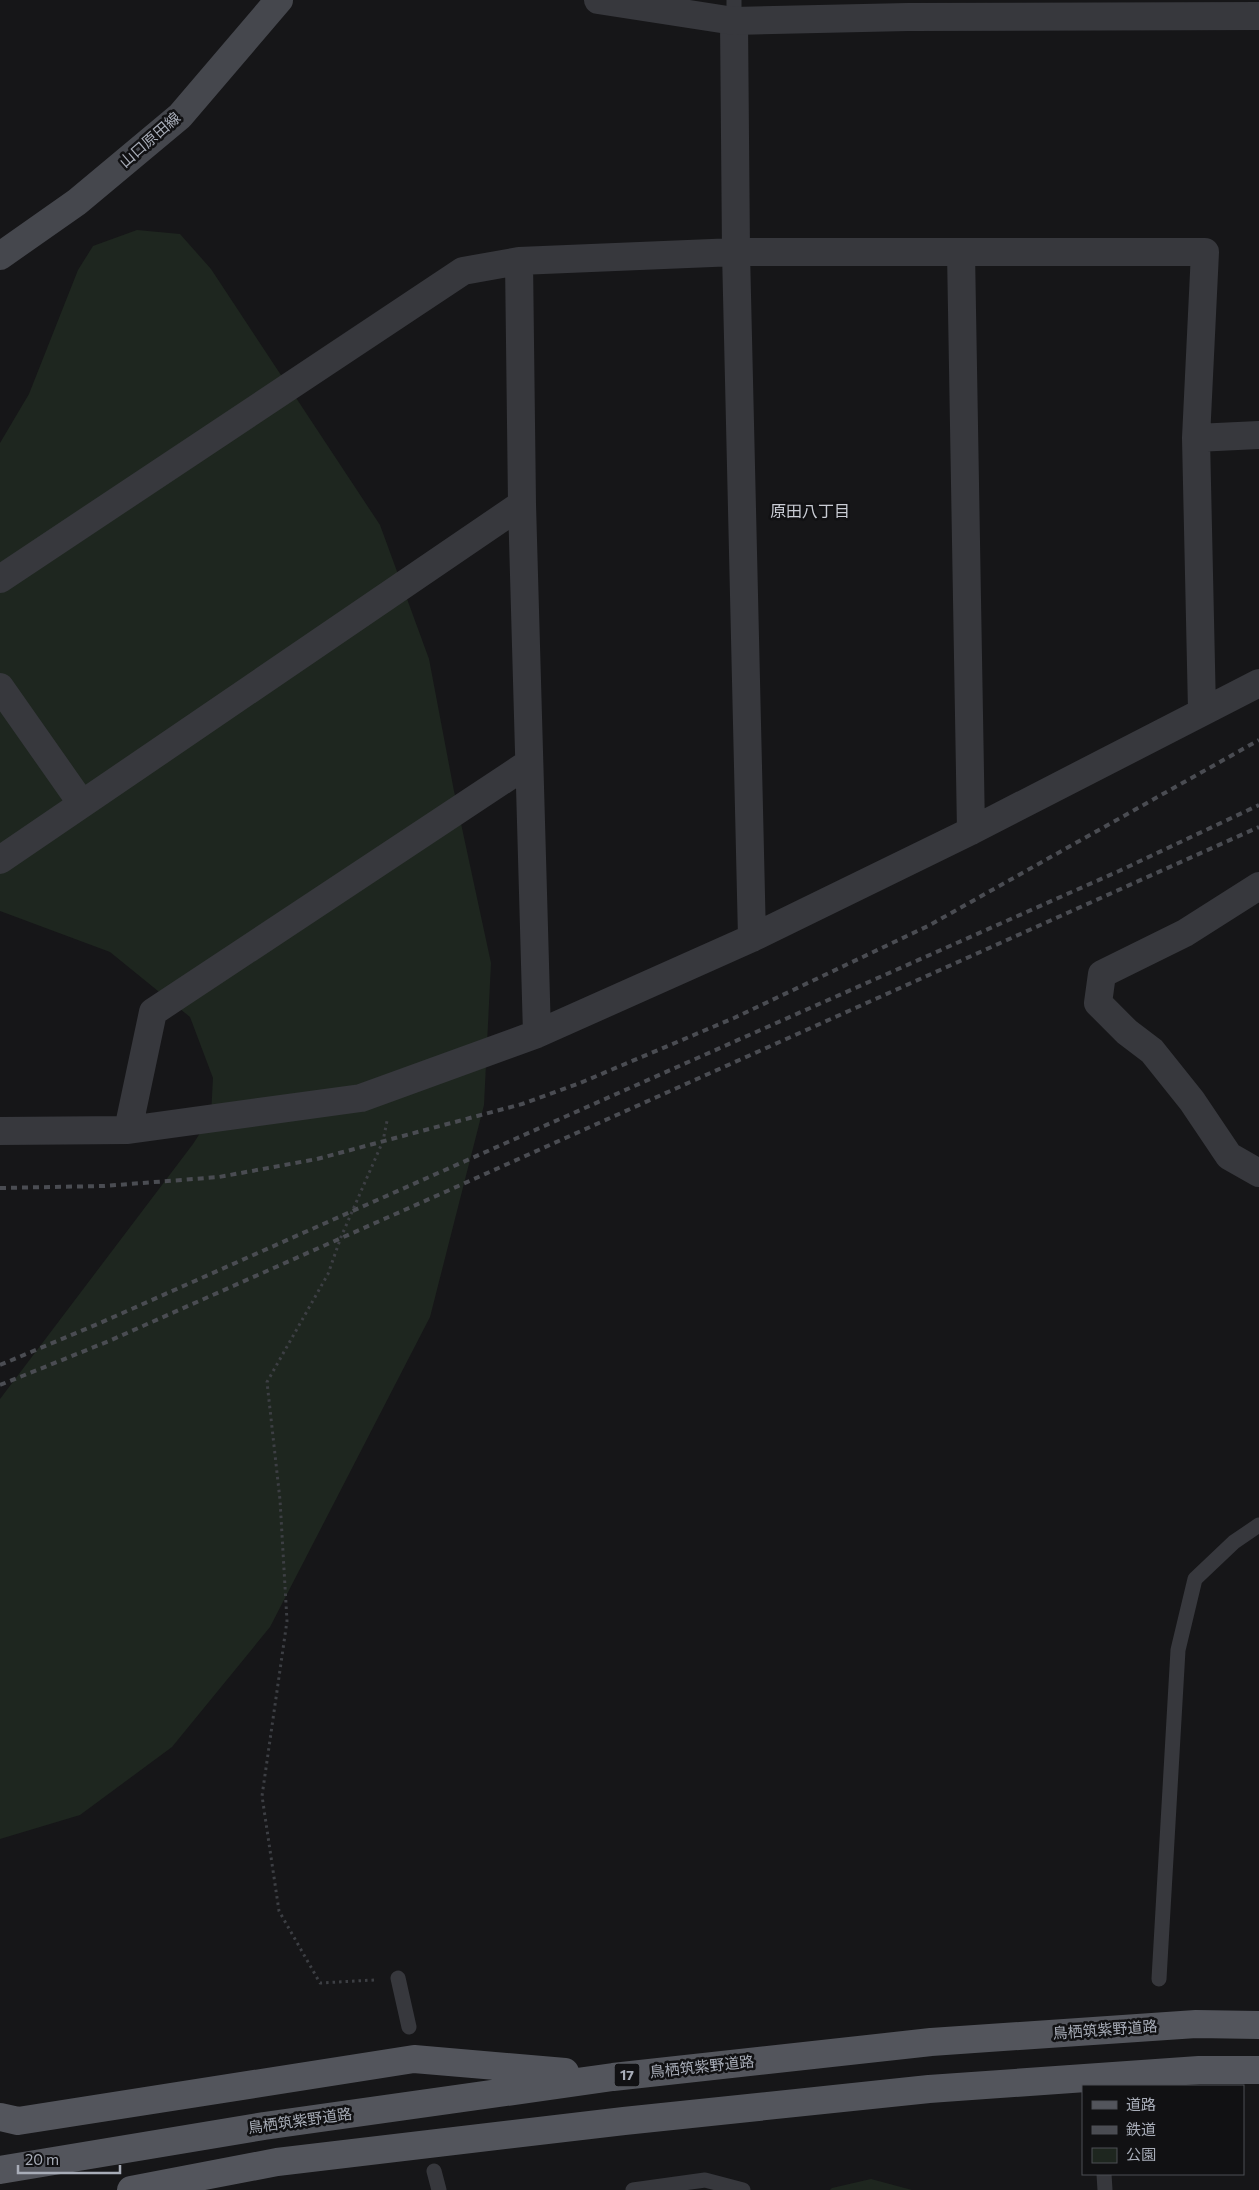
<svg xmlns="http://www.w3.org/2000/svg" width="1259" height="2190" viewBox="0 0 1259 2190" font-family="Commissioner,'Noto Sans JP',sans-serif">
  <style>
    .green { fill: #1e261f }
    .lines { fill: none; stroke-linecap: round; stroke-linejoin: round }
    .path { stroke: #3d3f44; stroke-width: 3; stroke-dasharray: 2.5 4; stroke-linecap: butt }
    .service { stroke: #37383d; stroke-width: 15 }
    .minor { stroke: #37383d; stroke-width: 28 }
    .tertiary { stroke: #37383d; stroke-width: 28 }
    .secondary { stroke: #45474d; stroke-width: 28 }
    .primary { stroke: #53555c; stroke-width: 28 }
    .rail { stroke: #4a4c52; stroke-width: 4; stroke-dasharray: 6 5; stroke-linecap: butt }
    .labels { text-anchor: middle; stroke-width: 5; stroke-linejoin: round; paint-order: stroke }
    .shield { fill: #111113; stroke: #7b7e86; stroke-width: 1 }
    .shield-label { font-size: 14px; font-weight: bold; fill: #a8adb8 }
    .street-label { font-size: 15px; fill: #a8adb8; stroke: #111113 }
    .neighbourhood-label { font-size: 16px; fill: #c9ccd4; stroke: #111113 }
  </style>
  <rect width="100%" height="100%" fill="#161618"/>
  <path class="green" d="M137,230L180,234L211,269L380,525L429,659L454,791L491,963L484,1105L430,1317L270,1627L172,1747L80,1815L0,1839V1399L193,1144L211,1116L213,1078L190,1017L110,952L0,911V443L29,394L78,270L93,246Z
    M871,2179L912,2190H830L832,2188Z"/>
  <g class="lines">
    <path class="path" d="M374,1980L320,1983L279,1911L262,1796L287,1621L280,1500L267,1382L328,1274L341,1237L383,1141L387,1121"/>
    <path class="service" d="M734,0V21
      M398,1978L409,2027
      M1159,1979L1178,1650L1195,1579L1234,1542L1259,1525
      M434,2171L439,2190
      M1104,2174L1105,2190
      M633,2190L705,2180L743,2190"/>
    <path class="minor" d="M734,21L736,252L752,938
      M961,252L971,831
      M519,261L522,504L537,1034
      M1196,438L1259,435
      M0,579L463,271L519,261L736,252H1205L1196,438L1202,710
      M0,687L82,804
      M0,860L522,504
      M1259,886L1185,933L1102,974L1098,1003L1127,1032L1152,1051L1192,1101L1229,1156L1259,1173
      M128,1130L153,1012L529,763
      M0,1131L128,1130L361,1098L537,1034L752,938L971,831L1259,683"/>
    <path class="tertiary" d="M598,0L734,21L908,17L1259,16"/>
    <path class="secondary" d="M0,256L77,202L180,116L279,0"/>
    <path class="primary" d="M0,2117L18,2121L414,2059L565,2072
      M0,2170L264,2126L613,2077L931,2042L1196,2024L1259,2025
      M131,2190L277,2162L624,2121L929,2089L1199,2070H1259"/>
    <path class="rail" d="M0,1188L104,1186L219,1177L317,1159L522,1104L580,1083L734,1018L928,926L1259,740
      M0,1365L100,1323L1119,871L1259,805
      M0,1385L109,1341L445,1192L1259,827"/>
  </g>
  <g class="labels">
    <rect class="shield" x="614.5" y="2063.5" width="25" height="23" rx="4"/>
    <g class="shield-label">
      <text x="627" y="2080">17</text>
    </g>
    <g class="street-label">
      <text transform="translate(150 140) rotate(-41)" y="5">山口原田線</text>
      <text transform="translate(1105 2030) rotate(-4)" y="5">鳥栖筑紫野道路</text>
      <text transform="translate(702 2067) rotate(-6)" y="5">鳥栖筑紫野道路</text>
      <text transform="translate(300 2121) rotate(-8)" y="5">鳥栖筑紫野道路</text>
    </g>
    <g class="neighbourhood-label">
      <text x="810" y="517">原田八丁目</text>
    </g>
  </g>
  <rect x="1082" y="2085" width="162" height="90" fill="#111113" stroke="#4d4f55"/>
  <rect x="1092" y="2101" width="25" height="8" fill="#53555c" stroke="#4d4f55"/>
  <text x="1126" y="2110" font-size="15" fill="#a8adb8">道路</text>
  <rect x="1092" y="2126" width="25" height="8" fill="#4a4c52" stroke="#4d4f55"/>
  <text x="1126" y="2135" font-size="15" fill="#a8adb8">鉄道</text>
  <rect x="1092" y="2148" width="25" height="15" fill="#1e261f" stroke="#4d4f55"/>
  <text x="1126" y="2160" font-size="15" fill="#a8adb8">公園</text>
  <path d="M18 2165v8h102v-8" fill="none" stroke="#a8adb8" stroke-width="2.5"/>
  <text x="25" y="2165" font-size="15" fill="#a8adb8" stroke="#111113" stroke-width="4" paint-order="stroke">20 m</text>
</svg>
